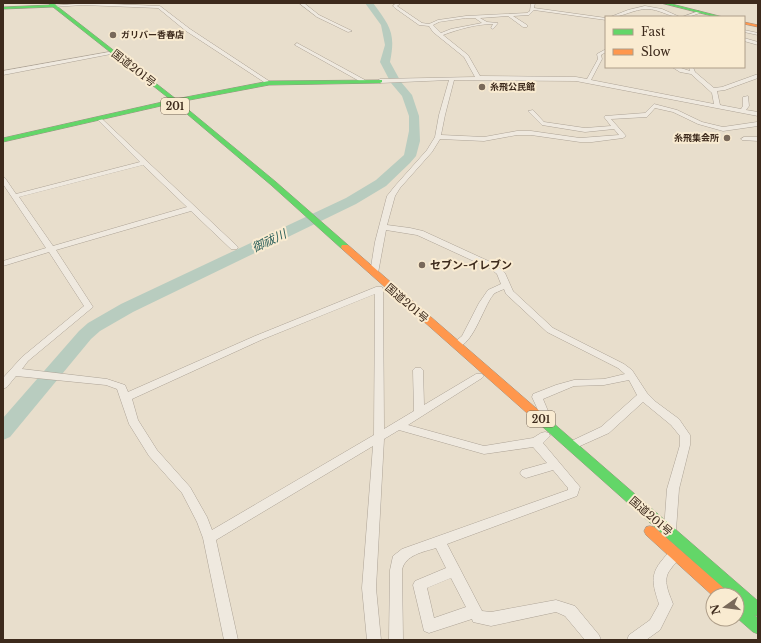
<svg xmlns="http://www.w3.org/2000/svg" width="761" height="643" viewBox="0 0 761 643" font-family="'Libre Baskerville','Noto Sans JP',serif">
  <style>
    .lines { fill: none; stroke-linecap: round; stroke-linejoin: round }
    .river { fill: #b8ccbf; fill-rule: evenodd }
    .street-casing { stroke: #ada396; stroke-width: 1 }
    .fast-casing { stroke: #9d9285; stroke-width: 1 }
    .slow-casing { stroke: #9d9285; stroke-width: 1 }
    .street { fill: #efe9df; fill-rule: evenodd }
    .fast { fill: #63d668; fill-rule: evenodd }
    .slow { fill: #ff974d; fill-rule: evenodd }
    .poi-dot { fill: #79695a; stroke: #f9ebd1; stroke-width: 1.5 }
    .labels { text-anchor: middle; stroke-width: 4; stroke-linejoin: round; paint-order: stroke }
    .far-poi-label { font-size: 9px; font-weight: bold; fill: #3d2a1c; stroke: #f9ebd1; text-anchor: start }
    .shield { fill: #f9ebd1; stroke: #756452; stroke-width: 1 }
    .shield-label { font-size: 10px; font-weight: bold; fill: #3d2a1c }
    .street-label { font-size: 11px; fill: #3d2a1c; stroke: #f9ebd1 }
    .poi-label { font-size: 11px; font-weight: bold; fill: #3d2a1c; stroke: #f9ebd1; text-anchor: start }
    .water-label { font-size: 12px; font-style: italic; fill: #295e58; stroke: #f9ebd1 }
  </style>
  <rect width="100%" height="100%" fill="#e8decc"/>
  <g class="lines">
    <path class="river" d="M365,3H373C390,26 396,33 390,62L401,82L412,95L419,116L420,141L416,156L410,163L386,186L356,204L133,312L100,331L91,339L10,437L3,440V418L79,331L88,323L121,304L346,198L376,180L404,155L409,131V116L402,96L391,83L380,62L385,45L381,25Z"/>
    <g class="street-casing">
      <path id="street" d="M88,3L160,6L190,29L272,83L267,84L186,31L158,8L83,5L53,7L51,6Z
        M299,3H304L319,15L352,31L348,32L317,17Z
        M396,3H401L397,6L422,23L429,24L438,20L466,16L527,13L530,11L531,3H535L534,8L606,18V20L534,10L529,15L513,16L527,25V27H523L508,16L480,18L487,22L498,23L493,29L491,28L493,24C477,24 459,29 443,35L468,55L480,76L576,77L587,79L598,59L597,54L606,49V52L601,55L602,59L591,80L714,104L712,93L691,74L680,72L672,67H678L690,71L689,67H693L695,72L714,88L722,87L758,74V78L725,90L717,91L720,105L741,109L743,106V97L748,96L749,106L746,110L758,112V116L576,81L454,80L445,115L441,135L484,137L517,131H531L580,138L619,135L614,129L585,132L542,125L528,111L533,110L544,122L585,128L611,126L604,117L605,116L645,113L654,104L677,110L702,122L723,127L757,122L758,126L723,131L698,124L673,112L655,108L647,117L611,119L626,136L623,138L592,142H580L531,135H517L484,141L440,139L432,152L400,188L395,196L387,225L410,228L423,231L497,265L505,273L513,291L553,328L624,364L632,370L647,393L656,402L679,419L690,435V445L679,489L676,530L674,534L670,535L666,534L664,530L667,489L680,445V436L671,425L643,402L609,433L571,450L567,449L566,446L567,443L601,427L637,395L629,380L604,385L574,386L543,399L548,411C545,417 541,422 534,420L533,417L538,410L532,397L533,394L556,385L574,380L604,379L625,374L618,368L547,332L506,294L504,289C500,291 495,292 493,295C483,307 471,352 453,347L451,345L462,336L479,303L488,290L501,284L497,274L491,269L417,235L386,230L378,273L374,275L370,273L375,242L387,196L395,186L427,150L435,137L439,115L449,80L380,83L377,81L380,79L475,77L464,57L433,32L429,26L419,25L395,8L393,6ZM466,18H475L482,23L451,29L441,33L433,25L439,22Z
        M645,6L662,9L680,17C669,17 659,9 647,9C634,9 623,17 610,17L628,10Z
        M699,11L700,13L688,17H682Z
        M744,30L758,33V35L744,32Z
        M744,38L758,42V45L744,41Z
        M297,43L365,80L366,81L361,82L295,45Z
        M109,52L111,53V54L3,75V71Z
        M100,117L238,247L237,249H231L191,211L56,250L93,307L28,361L22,369L107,379L125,385L128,392L255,336L376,287H382L383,289L384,429L414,411L413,370L415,368H421L423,370L424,405L476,374H482L484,376L482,378L408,425L484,446L533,438L541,433L545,432L549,433L550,436L543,443L580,487L577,496L447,544L482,611L491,612L556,600L575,606L599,635L601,640H585L565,616L556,612L491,626L473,622L472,619L429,633L424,631L413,585L415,581L446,568L436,548C423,552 405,555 402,570L403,640H389L390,570L393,556L402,549L568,490V488L553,470L526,478L522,476L520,473L522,470L547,463L533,447L484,454L399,430L384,439L376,588L381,640H367L362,588L373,446L216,540L238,640H224L203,538L197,522L182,493L149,456L129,424L117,389L106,385L16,376L7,387L3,389V378L22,357L84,306L49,252L3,266V261L46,248L3,184V177L5,178L16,194L140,162L97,119ZM143,165L187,207L53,246L19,197ZM375,294L374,435L212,530L207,517L190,487L157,450L138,420L132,399L261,340ZM451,578L466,607L434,618L427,588Z
        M744,137H758V141L742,140L741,139Z
        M675,548L679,550L681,554C679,560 674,564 670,570C662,580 669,593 673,604L660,630L646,640H627L629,635L650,620L659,604C653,585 649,575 663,559C667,554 670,550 675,548Z"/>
    </g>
    <g class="fast-casing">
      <path id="fast" d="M48,3H53L176,99L269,81L382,80V82L380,83L269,85L179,102L276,182L348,245L349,247L348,249H342L271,185L174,103L3,142V138L171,100L53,7L3,9V7L50,5Z
        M661,3H668L723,17H716Z
        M540,414L544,415L758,601V616L754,615L758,618V634L753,632L737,618V603L744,606L737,600V595H731L536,421L535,418L536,415Z"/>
    </g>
    <g class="slow-casing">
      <path id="slow" d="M744,22L758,25V27L744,24Z
        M342,245H348L544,415L545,418L544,421L540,422L536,421L342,249L341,247Z
        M650,526L654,527L727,591L729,595L713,596L646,535L644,531L646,527Z"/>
    </g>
    <use href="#street" class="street"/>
    <use href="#fast" class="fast"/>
    <use href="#slow" class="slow"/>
  </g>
  <g class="poi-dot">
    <circle cx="113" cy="35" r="4"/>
    <circle cx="482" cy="87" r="4"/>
    <circle cx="727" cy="138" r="4"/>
    <circle cx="422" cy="265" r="4"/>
  </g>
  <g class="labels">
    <g class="far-poi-label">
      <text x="121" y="38">ガリバー香春店</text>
      <text x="490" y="90">糸飛公民館</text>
      <text x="719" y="141" text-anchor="end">糸飛集会所</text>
    </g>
    <g class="shield">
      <rect x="161" y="98" width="28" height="16" rx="3"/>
      <rect x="527" y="411" width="28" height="16" rx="3"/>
    </g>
    <g class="shield-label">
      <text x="175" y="110">201</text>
      <text x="541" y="423">201</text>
    </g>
    <g class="street-label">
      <text transform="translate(134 68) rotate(38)" y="4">国道201号</text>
      <text transform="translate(407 303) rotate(41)" y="4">国道201号</text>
      <text transform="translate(651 516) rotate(41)" y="4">国道201号</text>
    </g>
    <g class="poi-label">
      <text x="430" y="269">セブン-イレブン</text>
    </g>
    <g class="water-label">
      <text transform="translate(269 241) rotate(-25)" y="4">御祓川</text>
    </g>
  </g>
  <rect width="761" height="643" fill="none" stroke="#3d2a1c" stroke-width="8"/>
  <rect x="605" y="16" width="140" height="52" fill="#f9ebd1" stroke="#ae9e89"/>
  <rect x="613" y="29" width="20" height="6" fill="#63d668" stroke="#ae9e89"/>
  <text x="641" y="36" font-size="12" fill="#3d2a1c">Fast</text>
  <rect x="613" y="49" width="20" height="6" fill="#ff974d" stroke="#ae9e89"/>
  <text x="641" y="56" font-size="12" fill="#3d2a1c">Slow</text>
  <g transform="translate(725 607) rotate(256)"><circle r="19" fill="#f9ebd1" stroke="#ae9e89"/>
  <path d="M0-3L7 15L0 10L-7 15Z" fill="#79695a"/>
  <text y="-6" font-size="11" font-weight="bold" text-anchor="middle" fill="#3d2a1c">N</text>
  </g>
</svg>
